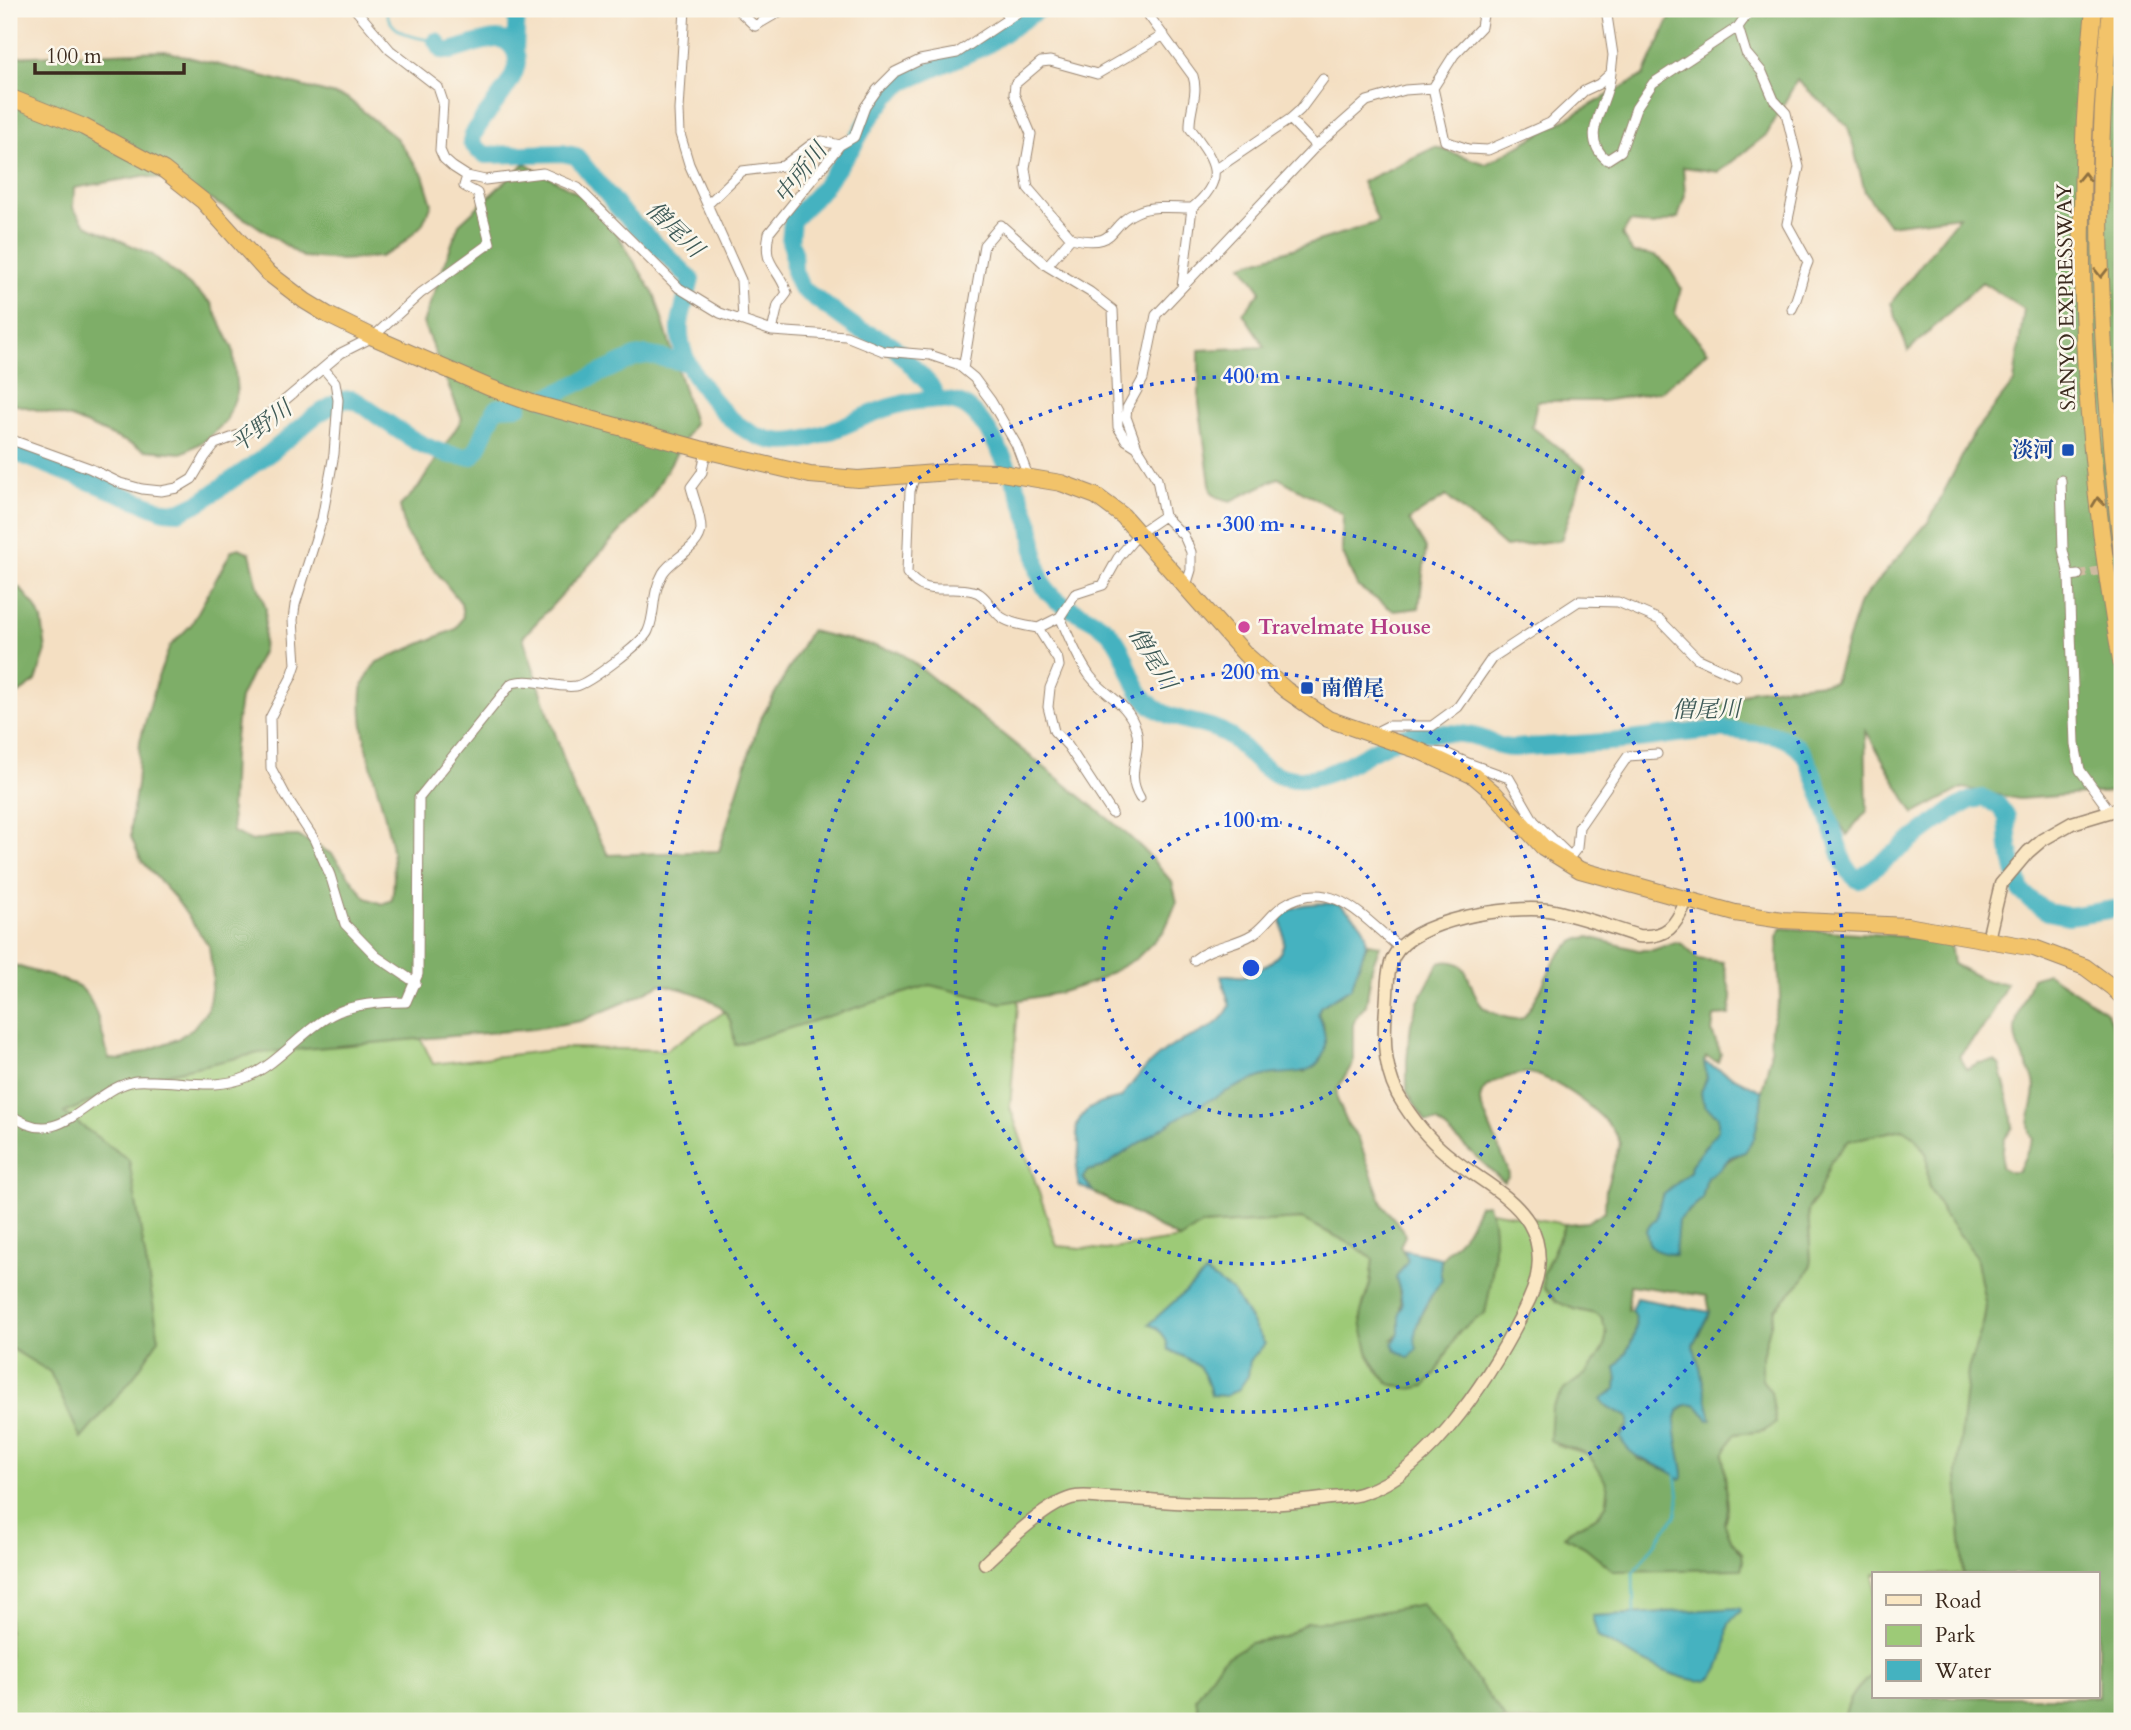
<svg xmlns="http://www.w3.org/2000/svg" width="2131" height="1730" viewBox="0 0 2131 1730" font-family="Cardo,'Noto Serif JP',serif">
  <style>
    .green { fill: #9dca77; stroke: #6c7a4a; stroke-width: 2 }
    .forest { fill: #7eae68; stroke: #5c6c43; stroke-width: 2; fill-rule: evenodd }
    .water { fill: #44b2c0; stroke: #406e6f; stroke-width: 2 }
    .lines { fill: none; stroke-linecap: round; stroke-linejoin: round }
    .stream { stroke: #44b2c0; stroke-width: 2.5 }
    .river { stroke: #44b2c0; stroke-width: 18 }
    .street-tunnel { stroke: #cfbba1; stroke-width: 9; stroke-dasharray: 9 4.5; stroke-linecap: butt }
    .street-casing { stroke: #988470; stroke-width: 11 }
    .secondary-casing { stroke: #988470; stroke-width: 15 }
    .highway-casing { stroke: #988470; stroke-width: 18 }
    .street { stroke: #fff; stroke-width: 9 }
    .secondary { stroke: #fae7c3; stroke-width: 12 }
    .highway { stroke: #f2c36a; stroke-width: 16 }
    .oneway { stroke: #8d6f40 }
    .ring { fill: none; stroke: #1d4ed8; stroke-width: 3.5; stroke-dasharray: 3.5 7 }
    .transit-dot { fill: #1a4fb4; stroke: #fbf7ec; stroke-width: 2.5 }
    .hotel-dot { fill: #d1479c; stroke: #fbf7ec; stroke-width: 2.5 }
    .labels { text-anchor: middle; stroke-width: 5; stroke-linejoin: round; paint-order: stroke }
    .street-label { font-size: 21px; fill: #3b2a1e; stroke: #fbf7ec }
    .transit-label { font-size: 21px; font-weight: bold; fill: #164399; stroke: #fbf7ec; text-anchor: end }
    .hotel-label { font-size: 21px; font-weight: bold; fill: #b23c85; stroke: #fbf7ec; text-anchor: start }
    .water-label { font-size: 23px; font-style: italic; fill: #3e5a57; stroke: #fbf7ec }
    .centre { fill: #1d4ed8; stroke: #fbf7ec; stroke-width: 3.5 }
    .ring-label { font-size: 21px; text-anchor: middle; font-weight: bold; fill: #1d4ed8; stroke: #fbf7ec; stroke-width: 5; stroke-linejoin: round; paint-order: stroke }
  </style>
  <rect width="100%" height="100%" fill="#fbf7ec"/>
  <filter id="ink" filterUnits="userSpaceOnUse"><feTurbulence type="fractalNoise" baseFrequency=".0143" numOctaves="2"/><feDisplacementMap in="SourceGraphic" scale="14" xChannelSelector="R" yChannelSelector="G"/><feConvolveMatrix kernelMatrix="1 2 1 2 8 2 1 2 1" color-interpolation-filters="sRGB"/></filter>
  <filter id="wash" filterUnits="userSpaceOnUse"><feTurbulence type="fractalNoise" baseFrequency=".00686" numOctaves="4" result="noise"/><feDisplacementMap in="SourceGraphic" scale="28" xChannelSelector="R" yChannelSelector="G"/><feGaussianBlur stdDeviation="1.57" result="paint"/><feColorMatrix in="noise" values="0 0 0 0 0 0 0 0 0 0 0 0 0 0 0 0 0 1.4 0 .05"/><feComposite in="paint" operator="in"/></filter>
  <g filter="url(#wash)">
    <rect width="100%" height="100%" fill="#f4dfc2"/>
    <path class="green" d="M1024,930L1010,1107L1057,1246L1105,1250L1180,1239L1200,1225L1302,1219L1355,1246L1373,1259L1370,1284L1363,1304L1361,1319L1369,1355L1380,1374L1446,1351L1464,1325L1485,1313L1494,1258L1491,1211L1565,1224L1544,1275C1552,1285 1562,1300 1573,1308C1581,1314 1596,1309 1602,1319C1619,1343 1586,1380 1565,1389L1557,1445L1588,1454L1609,1484L1606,1506L1596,1517L1569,1531L1565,1536L1585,1547L1615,1571L1742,1553L1732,1542L1724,1523L1728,1508L1723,1454L1734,1434L1764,1431L1771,1392L1762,1380V1356L1775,1309L1804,1279L1811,1264L1808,1210L1817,1197L1831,1161L1848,1141L1902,1129L1914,1136L1927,1155L1928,1185L1944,1214L1976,1255L1986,1307L1957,1474L1963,1574H1874V1674C1856,1687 1848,1700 1843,1721H9V1109L55,1075L230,1035L404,1003L433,1064L570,1048L666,1050L770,982Z"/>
    <path class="forest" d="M1674,9H2122V791L2019,799L1963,788L1914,814L1865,729L1867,811L1847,835L1789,742L1699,717L1753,690L1834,682L1860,602L1929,521L1974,433L2014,382L2024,309L1982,282L1908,351L1891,303L1959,216L1889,225L1865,192L1848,126L1797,80L1767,134L1719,172L1683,167L1685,195L1678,218L1654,225L1630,222L1622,235L1633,253C1664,253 1666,263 1681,288L1675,314L1708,351L1662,391L1603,401H1537L1532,427L1585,468L1561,540L1505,547L1446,496L1409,520L1426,548L1419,608L1394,611L1357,586L1342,551L1343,514L1278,478L1231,501L1217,497L1211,491L1199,403V350L1265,347L1243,313L1261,291L1242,265L1378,222L1362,182L1435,147L1486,164L1644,75Z
      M165,51L347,98L396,138L423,175L432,204L422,225L398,248L380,257L342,260L303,257L251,222L178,182L143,176L74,188L73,208L86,225L153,255L211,303L233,349L237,393L226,421L206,440L182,453L145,450L71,418L9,403V57Z
      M525,163L601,207L655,296L694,423L650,499L523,637L574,790L608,855L719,851L759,722L810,631L900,652L1121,829L1144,850L1172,882L1177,902L1164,931L1137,958L1094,982L1059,993L1002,1003L930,985L735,1045C734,1038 733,1030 731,1023C721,996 685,990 661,984L630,1000L581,1021L533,1029L259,1053L142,1079L64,1113L129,1160L159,1339L133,1378L81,1439L50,1372L9,1347V963C26,971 70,979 81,988C98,1004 102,1037 109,1059L122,1060L177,1039L193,1028L208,1009L213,977L209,946L175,898L141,860L131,837V821L137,785L140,741L158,677L170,646L191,625L232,550L239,548L250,553L257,583L266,609L263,650L240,698L233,754L231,811L233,832L252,841L272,837L298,836L332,854L366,898L382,904L392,900C404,829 356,762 362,691C363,681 370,671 377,662L456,629L463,616L461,603L406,534L400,506L418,488L462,419L423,323L459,224Z
      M9,586L19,587L34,605L42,620L46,651L36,681L9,700Z
      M1782,928L1917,937L1950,943L1953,964L1988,982L2007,983L1988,1022L1959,1056L1967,1069L1978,1063L1994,1061L2000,1066L2011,1111L2013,1127L2004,1140L2001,1167L2010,1172H2018L2033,1139C2022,1122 2039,1100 2034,1081C2029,1063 2014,1049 2015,1030C2016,1013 2027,993 2032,978L2047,973L2107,1012L2122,1051V1721H1843C1848,1700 1856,1687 1874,1674V1697H2098V1574H1963L1957,1474L1968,1370L1984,1321L1986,1307L1976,1256L1944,1214L1928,1185L1927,1155L1914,1136L1902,1129L1848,1141L1831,1161L1817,1197L1811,1203L1808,1210L1811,1264L1804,1279L1775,1309L1762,1356V1380L1771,1392L1776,1422C1767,1434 1748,1432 1734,1434L1723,1455L1728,1508L1724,1523L1732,1542L1742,1553L1743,1561L1741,1569L1614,1571L1585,1547L1564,1536C1573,1526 1587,1524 1597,1516C1616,1500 1608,1484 1597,1467C1594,1463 1591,1457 1587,1454C1576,1447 1561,1448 1550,1440L1552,1407L1565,1389L1588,1372L1604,1347L1607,1333L1602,1319L1596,1314L1574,1309L1557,1302L1544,1288L1543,1275L1565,1224L1587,1222L1605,1211L1606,1188L1620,1143C1615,1120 1549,1072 1526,1073C1518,1073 1507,1077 1499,1080C1487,1084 1480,1090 1480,1103L1507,1167L1509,1175L1504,1182L1438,1122H1426L1407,1092V1060L1411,1024L1418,1002L1439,963C1472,954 1467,988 1481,1005C1486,1011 1494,1013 1501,1016C1509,1019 1515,1020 1523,1018C1529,1009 1536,999 1541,989C1550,968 1562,940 1589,937L1638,950H1653L1675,942L1682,944L1698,959L1723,962L1732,999L1729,1015L1714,1016L1712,1032L1721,1054L1718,1062L1706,1057L1704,1062L1707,1078L1701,1092L1705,1106L1718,1116V1130L1691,1165L1690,1172L1662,1196L1656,1218L1646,1230L1674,1255L1678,1220L1702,1199L1707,1177C1722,1168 1728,1157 1745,1152L1761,1107L1762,1091L1770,1058L1771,1026L1780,998L1777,937ZM1630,1285L1707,1296L1710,1312L1693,1345L1700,1368L1708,1420C1703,1412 1698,1402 1687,1405C1663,1412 1684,1459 1683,1477L1680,1479L1674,1473L1638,1459L1621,1433L1629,1425V1418C1620,1410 1609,1411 1601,1401L1616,1389L1617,1379L1615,1368C1626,1354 1644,1327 1631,1310H1628Z
      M1368,943L1380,945L1372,967L1366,1005L1356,1017L1353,1025V1063L1337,1090V1099L1348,1125L1358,1137L1383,1206L1403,1229L1405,1236L1400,1246L1408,1260L1396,1278C1403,1299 1399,1312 1399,1334L1393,1339L1413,1338C1418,1317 1430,1297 1442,1279C1433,1256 1454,1248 1466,1231C1471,1223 1475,1214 1479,1205L1487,1204C1501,1225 1491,1288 1485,1313L1459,1331L1436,1373L1425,1386L1410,1389L1390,1384L1380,1374L1369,1355L1362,1326L1361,1312L1370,1284L1373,1259L1355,1246L1302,1219L1201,1225L1180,1239L1093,1192L1083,1177L1087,1171L1103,1167C1153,1134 1204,1095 1262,1076C1276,1071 1290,1072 1305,1072L1324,1027L1318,1014L1320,1007L1352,987L1358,964Z
      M1422,1604L1507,1721H1200L1196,1698L1221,1661L1250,1643L1284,1637L1307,1622L1330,1621Z"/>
    <path class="water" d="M1337,903C1384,935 1363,942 1352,987L1320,1007L1318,1014C1325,1028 1330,1052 1317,1064C1302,1078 1279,1070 1261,1077C1203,1098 1154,1133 1103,1167L1087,1171L1083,1178L1093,1192L1079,1186C1073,1166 1080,1161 1079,1143C1078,1137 1075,1132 1077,1126C1081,1107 1103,1102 1121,1098C1135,1078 1152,1058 1174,1045C1196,1033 1218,1030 1230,1006L1221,976C1229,973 1234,977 1243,976C1254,975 1281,958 1283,946C1285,938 1282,926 1281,918C1293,901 1318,904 1337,903Z
      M1704,1062L1762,1091L1761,1107L1754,1139L1745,1152L1730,1157L1720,1169L1707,1177L1702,1199L1678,1220L1675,1255C1654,1251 1649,1252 1646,1230L1656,1218L1662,1196L1690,1172L1691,1165L1718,1130V1116L1705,1106L1702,1099L1701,1092L1707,1078Z
      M1404,1250L1441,1258L1440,1272L1442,1279C1429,1299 1409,1325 1417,1349L1409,1358L1396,1350L1393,1343L1399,1334V1313L1402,1306L1400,1291L1396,1278L1408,1260Z
      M1206,1273L1233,1292L1265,1344L1250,1361L1248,1376L1239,1389L1226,1396L1211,1395C1204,1363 1195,1363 1168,1349C1167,1336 1160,1329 1149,1324Z
      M1636,1298L1710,1312L1693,1345L1700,1368L1711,1420H1708C1703,1413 1698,1402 1687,1405C1663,1411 1684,1458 1683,1477L1680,1479C1661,1461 1632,1464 1620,1437L1629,1425V1418C1619,1410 1609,1411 1601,1400L1616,1389L1617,1379L1615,1368C1626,1354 1644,1327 1631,1310Z
      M1740,1608L1741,1611C1719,1629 1732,1631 1724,1653C1722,1662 1719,1671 1712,1677C1692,1693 1619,1648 1598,1637L1592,1616Z"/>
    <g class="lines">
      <path class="stream" d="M386,9C389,34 415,38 436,41
        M1634,1615L1633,1573L1676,1515L1679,1497L1676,1475"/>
      <path class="river" d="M436,41L442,50L450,51C464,48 483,39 498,39C504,39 508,42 512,47C534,73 475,117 471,142L478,150L486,155L562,153L576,156L620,210L691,279C688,292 684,305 681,318C675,349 693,375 711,398C790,495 845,401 931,400C940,400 955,401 963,405C991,419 1020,492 1030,522C1036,544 1034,574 1048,592C1062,609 1091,615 1108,631C1128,651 1128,681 1147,701C1169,724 1203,719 1228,735C1244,746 1254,763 1271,772C1320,797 1361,750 1405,736C1420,731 1462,732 1477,737C1492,741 1499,749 1515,748C1550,745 1585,744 1620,741C1652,738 1684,732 1716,730C1729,729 1743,732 1756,733C1764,734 1773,733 1780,737C1786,739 1796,745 1800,750C1811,759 1830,822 1836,839C1842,856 1843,870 1858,880L1951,811L1971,800L1983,798L1998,805L2007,817L2009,848L2021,891L2033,902L2048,912L2068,916L2122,908
        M515,51L517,9
        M546,398L635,357L647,355L688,363
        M938,400L930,385L891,344L858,329L801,288L794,271L793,249L790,242L792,221L822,189L852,148L867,122L888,95L904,82L985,46L1039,9
        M9,450L164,511L179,512L202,501L270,453L316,415L342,400L352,399L360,403C390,424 433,461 472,456L478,448L494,411L499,407L519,406"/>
    </g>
  </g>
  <g filter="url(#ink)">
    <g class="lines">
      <path class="street-tunnel" d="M2078,575L2122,566"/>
      <g class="street-casing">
        <path id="street" d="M355,9L390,50L438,87L443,102L440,150L444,159L453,167L467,176L485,180L543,173L578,188L679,288L720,313L772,331L846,336L883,351L930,355L957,364L974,378L991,401L1016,444L1028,476
          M685,9L679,110L680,134L689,164L741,280L743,321
          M737,9L755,26L784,9
          M1003,9L1008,19
          M1144,9L1193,76C1199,94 1189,110 1190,128C1214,161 1229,177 1192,208L1182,287
          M1484,9L1481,27L1454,55L1433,88L1445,141L1468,149L1488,150L1550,123L1584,91L1599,84L1611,73C1609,104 1577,136 1607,160L1621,151L1636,108L1653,83L1738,27L1751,9
          M1606,9L1613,55L1611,73
          M1738,27L1746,53L1762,72L1774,100L1786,113L1799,167L1787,224L1808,262C1801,278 1800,294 1792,309
          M1290,119L1316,146
          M1215,170L1290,119L1300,110L1323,79
          M707,205L742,171L783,166L812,144L822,141L840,145
          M1071,238C1120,249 1106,225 1137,212C1153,205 1175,208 1192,208
          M772,331L778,305L787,293C778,265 762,267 769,233L840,145L854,137L865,107L877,90L895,72L920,60L957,53L1023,9
          M324,369L335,382L338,400L334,454L322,519L295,605L293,620L296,664L292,676L270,718L271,768L286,796L314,839L330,875L345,924L376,956L416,983
          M963,369L984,245L1001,225L1047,266
          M9,439L89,468L120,483L142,489L161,491L177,488L192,479L205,457L215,444L247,432L341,353L373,337L421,293L490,243L477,193L464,186L467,176
          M1137,447L1126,440L1118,427L1113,310L1090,292L1047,266L1071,238L1028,188L1025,168L1031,134L1014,94L1015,84L1041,62L1050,61L1097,74L1164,35
          M915,475L910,491L907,573C926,599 947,584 973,591C985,593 991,609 1001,617C1011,624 1026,626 1038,628L1058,660L1059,666L1050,688L1048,707L1054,731L1068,746L1112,813
          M2061,480L2063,550L2069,576
          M2078,575L2069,576L2075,744L2080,770L2109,810
          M1186,586L1191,570V552L1184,536L1164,516L1157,479L1137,447L1126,417L1127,408L1143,379L1156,315L1316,146L1367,101L1405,90L1433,88
          M1060,617C1069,637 1077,658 1090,676C1106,697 1127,701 1136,729C1143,755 1124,772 1140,798
          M1038,628L1060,617L1075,594L1103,585L1118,558L1139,533L1164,516
          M1372,734L1388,726H1432L1458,707L1492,658L1579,601L1618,602L1660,620L1697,658L1736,676
          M1431,752L1446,753L1468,763L1509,778L1534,821L1570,856
          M1567,861L1577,848L1579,827L1628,756L1657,754
          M1194,960C1212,945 1234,946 1253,934C1265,926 1272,913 1284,905C1332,874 1367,922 1400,948
          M9,1113C59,1154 87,1093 131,1082C138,1080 146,1081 153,1081C185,1081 217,1090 247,1077C282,1062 304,1027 338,1012C358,1003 384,1002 406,1002L418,974L419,798L512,683C535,677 555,689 576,686C588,684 644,642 648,631C656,613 651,594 663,573C672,558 700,548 701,529C701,516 694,499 691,487L702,472L706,450"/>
      </g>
      <g class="secondary-casing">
        <path id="secondary" d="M1988,939L2001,884L2028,852L2042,840L2072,823L2122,808
          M985,1563C1005,1544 1049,1501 1076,1497C1087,1495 1099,1498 1110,1498C1148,1499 1185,1504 1223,1504C1259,1505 1295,1503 1330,1498C1341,1497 1353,1497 1363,1493C1434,1471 1498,1364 1529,1300C1541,1275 1543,1247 1529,1223C1512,1195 1478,1179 1453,1159C1434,1145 1417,1125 1404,1105C1384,1076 1383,1042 1386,1008C1388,992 1386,971 1394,956C1413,919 1511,905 1548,910C1578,915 1609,927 1638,936C1667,938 1676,926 1686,901"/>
      </g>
      <g class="highway-casing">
        <path id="highway" d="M2094,9C2070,227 2083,451 2122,666
          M2111,9C2091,190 2101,372 2122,552
          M9,97L84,127L164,170L203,201L267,272L305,301L328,315L373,337L488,387L532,403L700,449L810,475L858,479L962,471L996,472L1061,483L1096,496L1123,516L1245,654L1286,690L1328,719L1420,751L1474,776L1494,793L1543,847L1580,870L1735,913L1782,920L1907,926L2034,948L2085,967L2112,987L2122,997"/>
      </g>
      <use href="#street" class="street"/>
      <use href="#secondary" class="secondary"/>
      <use href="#highway" class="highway"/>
    </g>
    <defs><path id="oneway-chevron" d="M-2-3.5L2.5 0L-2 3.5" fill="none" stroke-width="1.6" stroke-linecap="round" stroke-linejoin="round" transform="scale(1.75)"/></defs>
    <g class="oneway">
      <use href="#oneway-chevron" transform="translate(2084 177) rotate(-89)"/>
      <use href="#oneway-chevron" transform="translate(2101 273) rotate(90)"/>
      <use href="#oneway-chevron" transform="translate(2098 502) rotate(-97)"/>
    </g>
  </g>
  <g class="ring">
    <circle cx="1251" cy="968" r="148"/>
    <circle cx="1251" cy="968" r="296"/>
    <circle cx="1251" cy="968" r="444"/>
    <circle cx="1251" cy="968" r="592"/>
  </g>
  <g class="transit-dot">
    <rect x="2061" y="443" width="14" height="14" rx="3.5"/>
    <rect x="1300" y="681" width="14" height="14" rx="3.5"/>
  </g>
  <circle class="hotel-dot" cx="1244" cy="627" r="7"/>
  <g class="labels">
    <g class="street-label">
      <text transform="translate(2066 297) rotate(-91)" y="7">SANYO EXPRESSWAY</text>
    </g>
    <g class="transit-label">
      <text x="2054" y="457">淡河</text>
      <text x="1321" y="695" text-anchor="start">南僧尾</text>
    </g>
    <g class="hotel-label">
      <text x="1258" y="634">Travelmate House</text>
    </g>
    <g class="water-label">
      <text transform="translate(800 173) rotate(-52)" y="8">中所川</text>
      <text transform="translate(675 229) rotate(44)" y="8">僧尾川</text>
      <text transform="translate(261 426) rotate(-37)" y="8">平野川</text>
      <text transform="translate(1153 658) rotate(59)" y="8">僧尾川</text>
      <text transform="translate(1706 709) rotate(-1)" y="8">僧尾川</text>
    </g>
  </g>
  <circle cx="1251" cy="968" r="10" class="centre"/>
  <g class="ring-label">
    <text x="1251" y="383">400 m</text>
    <text x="1251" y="531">300 m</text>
    <text x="1251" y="679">200 m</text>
    <text x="1251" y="827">100 m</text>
  </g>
  <rect width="2131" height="1730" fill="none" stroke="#fbf7ec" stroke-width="35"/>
  <rect x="1872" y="1572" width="228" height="126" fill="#fbf7ec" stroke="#aea59a" stroke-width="2"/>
  <rect x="1886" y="1595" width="35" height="10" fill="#fae7c3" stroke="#aea59a" stroke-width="2"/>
  <text x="1935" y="1608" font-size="21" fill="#3b2a1e">Road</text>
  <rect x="1886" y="1625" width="35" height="21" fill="#9dca77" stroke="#aea59a" stroke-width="2"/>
  <text x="1935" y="1642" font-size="21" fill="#3b2a1e">Park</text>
  <rect x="1886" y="1660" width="35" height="21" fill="#44b2c0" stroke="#aea59a" stroke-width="2"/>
  <text x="1935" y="1678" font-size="21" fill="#3b2a1e">Water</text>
  <path d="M35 63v10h149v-10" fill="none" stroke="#3b2a1e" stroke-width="3.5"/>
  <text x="46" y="63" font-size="21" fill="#3b2a1e" stroke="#fbf7ec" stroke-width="5" paint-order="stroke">100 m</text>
</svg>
